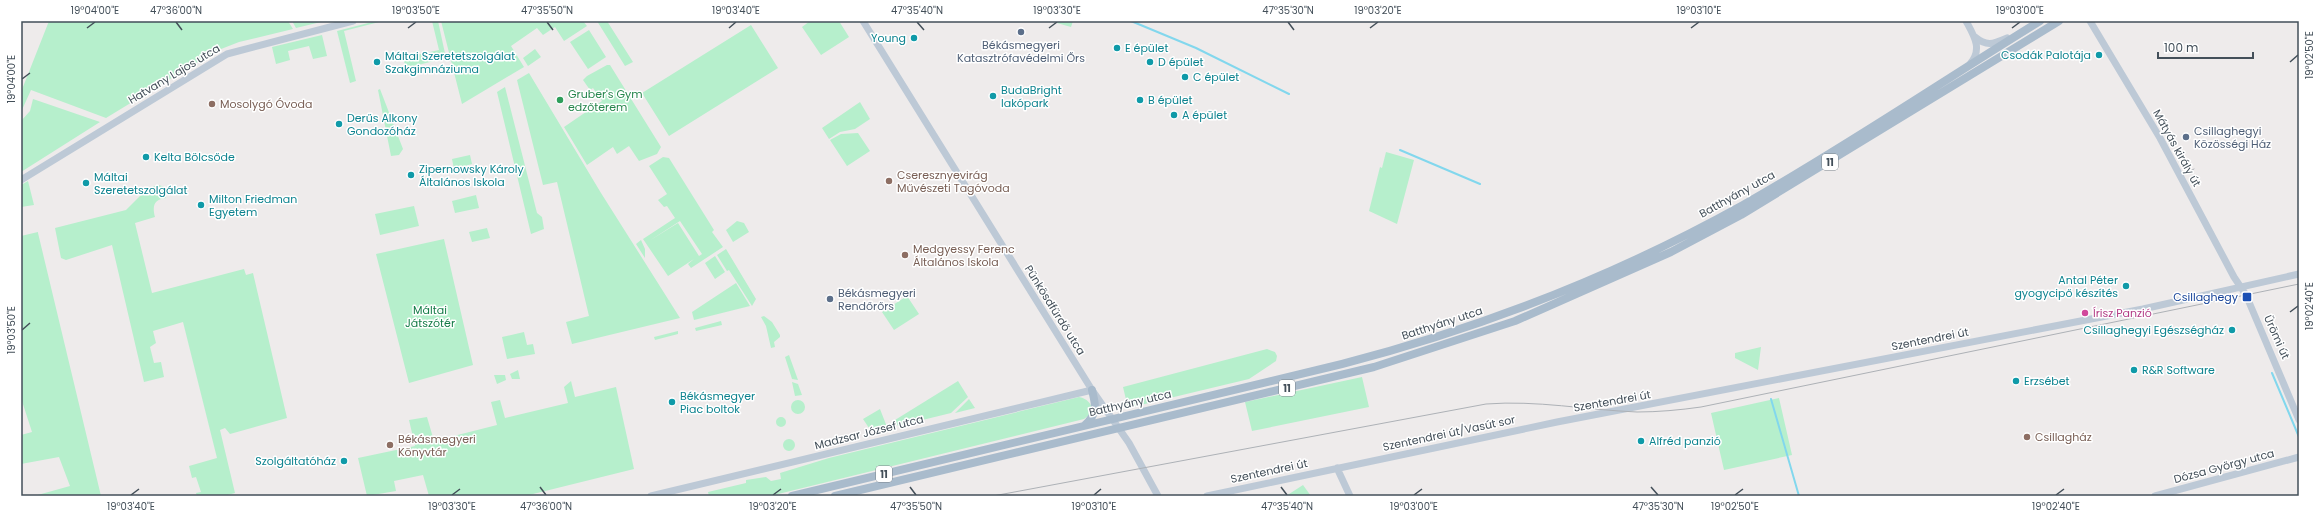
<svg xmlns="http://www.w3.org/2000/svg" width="2320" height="517" viewBox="0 0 2320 517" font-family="Poppins,sans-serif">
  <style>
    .green { fill: #b6efcc; fill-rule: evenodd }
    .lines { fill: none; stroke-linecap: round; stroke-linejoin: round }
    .stream { stroke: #82d7ed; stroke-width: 2 }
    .secondary { stroke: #bdc9d6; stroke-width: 7 }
    .primary { stroke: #a9bbcc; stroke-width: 8 }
    .tram { stroke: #adb1b6; stroke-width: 1 }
    .ticks { fill: none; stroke: #434f59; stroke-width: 1.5 }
    .service-dot { fill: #5c6f8a; stroke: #fff; stroke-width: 1.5 }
    .culture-dot { fill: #0f9aa8; stroke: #fff; stroke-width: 1.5 }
    .leisure-dot { fill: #2e9e5b; stroke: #fff; stroke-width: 1.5 }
    .education-dot { fill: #8d6e63; stroke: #fff; stroke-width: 1.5 }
    .transit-dot { fill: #1a4fb4; stroke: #fff; stroke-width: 1.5 }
    .hotel-dot { fill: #d1479c; stroke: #fff; stroke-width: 1.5 }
    .labels { text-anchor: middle; stroke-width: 3; stroke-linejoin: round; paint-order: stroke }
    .shield { fill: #fff; stroke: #7b848b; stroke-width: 1 }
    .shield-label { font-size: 10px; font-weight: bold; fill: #434f59 }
    .culture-label { font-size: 11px; fill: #0d838f; stroke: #fff; text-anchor: start }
    .service-label { font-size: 11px; fill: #4e5e75; stroke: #fff; text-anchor: start }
    .street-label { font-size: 11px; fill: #434f59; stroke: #fff }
    .leisure-label { font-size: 11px; fill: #27864d; stroke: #fff; text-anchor: start }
    .education-label { font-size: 11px; fill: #785e54; stroke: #fff; text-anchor: start }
    .transit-label { font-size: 11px; fill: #164399; stroke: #fff; text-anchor: end }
    .park-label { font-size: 11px; fill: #147b47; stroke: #fff }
    .hotel-label { font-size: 11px; fill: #b23c85; stroke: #fff; text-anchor: start }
    .neatline { fill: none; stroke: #434f59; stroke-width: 1.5 }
    .ticks-label { font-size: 10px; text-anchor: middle; fill: #434f59 }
  </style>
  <rect width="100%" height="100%" fill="#eeebeb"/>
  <path class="green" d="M49,21H288L293,29L239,42L216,51L106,118L31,90L21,112V92Z
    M292,21H325L296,28Z
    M376,21H383L344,31L356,81L350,83L337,31Z
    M432,21H438L446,58L406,68L403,58L439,50Z
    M441,21H583L587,26L564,41L555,27L543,35L537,28L511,46L524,67L462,104Z
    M597,21H607L633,62L625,66Z
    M810,21H839L849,37L821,55L802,27Z
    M1050,21H1073L1071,27Z
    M751,25L778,68L669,136L642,93Z
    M589,30L606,57L588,69L570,42Z
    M322,35L327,56L313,59L309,46L288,51L290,60L276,64L272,47Z
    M535,49L541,57L528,66L523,58Z
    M607,65H610L661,147L657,154L639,161L629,146L617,154L613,147L587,165L564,127L602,101L593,88L590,90L583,80L587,76Z
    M529,73L601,193L680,318L572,344L566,322L589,316L557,182L543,185L517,80Z
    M505,87L537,213L542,217L544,229L531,234L497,92Z
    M380,89L403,149L399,155L391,156L378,90Z
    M33,99L100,122L21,172V121L30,111Z
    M860,102L870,119L855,129L840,132L829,139L822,128Z
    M858,133L870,151L847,166L830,140L841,134Z
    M1386,152L1414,160L1397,224L1369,211L1380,167L1382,168Z
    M470,155L472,164L454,169L452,159Z
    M663,157L669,158L714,230L712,232L723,247L691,268L688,264L694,259L668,276L643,239L675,218L667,206L664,207L658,200L667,194L649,166ZM680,221L702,254L699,256L678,223L649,241Z
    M28,181L34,205L21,207V185Z
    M159,185L164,187L166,198C154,199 152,206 155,217L135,223L152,293L244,269L246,275L253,273L287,418L230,434L225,428L220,430L235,493L224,496H197L196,493L201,492L196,477L192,478L189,466L217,458L183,322L153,331L156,343L150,347L154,363L161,362L164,377L144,382L112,245L66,260L61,258L55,228L126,210L148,188Z
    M476,195L479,208L455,213L452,201Z
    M414,206L419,226L380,235L375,214Z
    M737,221L744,223L749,232L733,242L726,230Z
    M487,228L490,238L472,242L469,232Z
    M38,232V233L101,496H34L70,486L59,457L21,464V435L32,432L21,398V236Z
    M444,239L473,365L409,383L376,254Z
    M641,240L645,249V258L636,244Z
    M726,249L756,299L752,306L729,270L727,271L717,255Z
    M715,256L725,272L715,279L705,263Z
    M736,283L750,306L694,320L692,312Z
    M907,296L919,314L894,330L882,312Z
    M764,316L772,322L780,335V337L774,342L775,347L771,348L766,326L761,317Z
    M721,321L722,325L696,331L695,328Z
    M678,331V334L655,340L654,337Z
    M524,332L527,345L533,344L535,354L507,359L502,337Z
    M1761,347L1758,370L1735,358V353Z
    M1267,349L1275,352L1277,356L1276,361L1249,379L1128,408L1123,387Z
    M789,355L798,380L792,379L785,357Z
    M518,370L520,379H512L510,374Z
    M494,375H505L506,380L497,384Z
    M1362,377L1369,407L1252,431L1245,402Z
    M571,381L575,397L616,387L634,469L525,496H429L423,475L394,481L396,491L367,496L358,458L415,446L409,420L427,417L434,441L497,425L491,402L500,400L505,418L568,403L564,387Z
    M958,381L968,397L951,413L898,426L895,420Z
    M792,382L798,384L802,395L795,396Z
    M1079,397C1088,399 1091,403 1093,412L1084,419L770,496H709L708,492L746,483V480L766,477L771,481L781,479L780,473L829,458Z
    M1779,398L1792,455L1724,470L1711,413Z
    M969,399L975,408L955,413Z
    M791 407a7 7 0 1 1 14 0a7 7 0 1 1-14 0Z
    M880,409L887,427L871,431L863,419Z
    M776 422a5 5 0 1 1 10 0a5 5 0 1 1-10 0Z
    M783 445a6 6 0 1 1 12 0a6 6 0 1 1-12 0Z
    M1303,485L1311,496H1286Z"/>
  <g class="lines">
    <path class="stream" d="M1131,21L1196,48L1289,94
      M1400,150L1480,184
      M2272,373L2299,437
      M1771,399L1799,496"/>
    <path class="secondary" d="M863,21L1092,390L1129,443L1158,496
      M1966,21C1974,36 1983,49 1970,64
      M2090,21L2160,138L2234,277L2246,295L2299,420
      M1975,37C1987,47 1993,44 2007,38
      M21,180L227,54L353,21
      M1337,468L1350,496
      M651,496L1092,390
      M1207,496L1557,422L2143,309L2299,274
      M2155,496L2299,457"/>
    <path class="primary" d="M1085,425C1098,413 1096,406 1092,390
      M792,496L1342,364C1481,328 1617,275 1743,205C1844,148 1941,82 2040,21
      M835,496L1374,367L1515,321L1671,252L1741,215L2059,21"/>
    <path class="tram" d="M2190,171L2194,169
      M993,496L1486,404C1537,400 1586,410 1637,412C1658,412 1680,410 1701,407L2299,284"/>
  </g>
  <path class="ticks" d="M176,22L182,30M547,22L553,30M917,22L924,30M1288,22L1294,30M87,28L95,22M408,28L416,22M729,28L736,22M1049,28L1057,22M1370,28L1378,22M1691,28L1699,22M2012,28L2020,22M2290,62L2298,55M22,79L30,73M2290,312L2298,306M22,330L30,323M540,487L546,495M910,487L916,495M1281,487L1287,495M1651,487L1658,495M131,495L139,489M452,495L460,489M773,495L781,489M1094,495L1101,489M1414,495L1422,489M1735,495L1743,489M2056,495L2064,489"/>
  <g class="service-dot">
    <circle cx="1021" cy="32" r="4"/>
    <circle cx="2186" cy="137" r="4"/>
    <circle cx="830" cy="299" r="4"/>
  </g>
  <g class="culture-dot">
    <circle cx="914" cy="38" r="4"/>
    <circle cx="1117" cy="48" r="4"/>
    <circle cx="2099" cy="55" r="4"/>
    <circle cx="377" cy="62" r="4"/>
    <circle cx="1150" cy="62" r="4"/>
    <circle cx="1185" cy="77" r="4"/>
    <circle cx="993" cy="96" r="4"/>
    <circle cx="1140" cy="100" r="4"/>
    <circle cx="1174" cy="115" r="4"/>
    <circle cx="339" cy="124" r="4"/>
    <circle cx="146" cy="157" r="4"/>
    <circle cx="411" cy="175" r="4"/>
    <circle cx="86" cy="183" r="4"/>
    <circle cx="201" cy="205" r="4"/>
    <circle cx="2126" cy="286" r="4"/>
    <circle cx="2232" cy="330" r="4"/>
    <circle cx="2134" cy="370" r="4"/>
    <circle cx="2016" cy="381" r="4"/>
    <circle cx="672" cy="402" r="4"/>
    <circle cx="1641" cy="441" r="4"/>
    <circle cx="344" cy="461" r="4"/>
  </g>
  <circle class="leisure-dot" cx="560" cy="100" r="4"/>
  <g class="education-dot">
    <circle cx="212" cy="104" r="4"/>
    <circle cx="889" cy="181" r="4"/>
    <circle cx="905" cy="255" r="4"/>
    <circle cx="2027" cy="437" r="4"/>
    <circle cx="390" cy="445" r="4"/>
  </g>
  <rect class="transit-dot" x="2242" y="292" width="10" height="10" rx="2"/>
  <circle class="hotel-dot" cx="2085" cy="313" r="4"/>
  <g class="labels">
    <g class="shield">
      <rect x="1822" y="154" width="16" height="16" rx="3"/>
      <rect x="1279" y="380" width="16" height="16" rx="3"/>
      <rect x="876" y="466" width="16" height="16" rx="3"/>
    </g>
    <g class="shield-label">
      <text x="1830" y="166">11</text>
      <text x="1287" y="392">11</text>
      <text x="884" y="478">11</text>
    </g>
    <g class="culture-label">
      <text x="906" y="42" text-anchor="end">Young</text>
      <text x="1125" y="52">E épület</text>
      <text x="2091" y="59" text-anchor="end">Csodák Palotája</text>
      <text x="385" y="60">Máltai Szeretetszolgálat<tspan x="385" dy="13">Szakgimnáziuma</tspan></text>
      <text x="1158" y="66">D épület</text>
      <text x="1193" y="81">C épület</text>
      <text x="1001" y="94">BudaBright<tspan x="1001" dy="13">lakópark</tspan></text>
      <text x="1148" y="104">B épület</text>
      <text x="1182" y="119">A épület</text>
      <text x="347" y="122">Derűs Alkony<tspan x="347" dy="13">Gondozóház</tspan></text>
      <text x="154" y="161">Kelta Bölcsőde</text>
      <text x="419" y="173">Zipernowsky Károly<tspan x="419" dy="13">Általános Iskola</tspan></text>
      <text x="94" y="181">Máltai<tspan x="94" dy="13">Szeretetszolgálat</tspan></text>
      <text x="209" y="203">Milton Friedman<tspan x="209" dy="13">Egyetem</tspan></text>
      <text x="2118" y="284" text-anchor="end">Antal Péter<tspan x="2118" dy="13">gyogycipő készítés</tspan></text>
      <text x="2224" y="334" text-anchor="end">Csillaghegyi Egészségház</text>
      <text x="2142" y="374">R&amp;R Software</text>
      <text x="2024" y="385">Erzsébet</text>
      <text x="680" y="400">Békásmegyer<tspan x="680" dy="13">Piac boltok</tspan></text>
      <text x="1649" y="445">Alfréd panzió</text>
      <text x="336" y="465" text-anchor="end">Szolgáltatóház</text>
    </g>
    <g class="service-label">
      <text x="1021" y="49" text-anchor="middle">Békásmegyeri<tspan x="1021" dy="13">Katasztrófavédelmi Őrs</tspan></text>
      <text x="2194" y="135">Csillaghegyi<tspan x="2194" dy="13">Közösségi Ház</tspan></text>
      <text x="838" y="297">Békásmegyeri<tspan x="838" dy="13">Rendőrőrs</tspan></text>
    </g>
    <g class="street-label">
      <text transform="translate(174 74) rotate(-31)" y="4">Hatvany Lajos utca</text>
      <text transform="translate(2177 148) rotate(61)" y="4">Mátyás király út</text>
      <text transform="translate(1737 194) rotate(-29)" y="4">Batthyány utca</text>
      <text transform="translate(1055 310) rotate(58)" y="4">Pünkösdfürdő utca</text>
      <text transform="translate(1442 323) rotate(-18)" y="4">Batthyány utca</text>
      <text transform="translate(2277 337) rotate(66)" y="4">Ürömi út</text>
      <text transform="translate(1930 339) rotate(-11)" y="4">Szentendrei út</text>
      <text transform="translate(1612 401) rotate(-10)" y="4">Szentendrei út</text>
      <text transform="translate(1130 403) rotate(-13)" y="4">Batthyány utca</text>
      <text transform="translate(869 432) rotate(-14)" y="4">Madzsar József utca</text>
      <text transform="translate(1449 433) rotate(-12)" y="4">Szentendrei út/Vasút sor</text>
      <text transform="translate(2224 466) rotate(-15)" y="4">Dózsa György utca</text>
      <text transform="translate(1269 471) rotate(-12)" y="4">Szentendrei út</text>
    </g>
    <g class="leisure-label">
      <text x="568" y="98">Gruber's Gym<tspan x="568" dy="13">edzőterem</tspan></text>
    </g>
    <g class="education-label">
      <text x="220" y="108">Mosolygó Óvoda</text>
      <text x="897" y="179">Cseresznyevirág<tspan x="897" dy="13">Művészeti Tagóvoda</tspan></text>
      <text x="913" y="253">Medgyessy Ferenc<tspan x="913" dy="13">Általános Iskola</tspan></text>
      <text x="2035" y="441">Csillagház</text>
      <text x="398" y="443">Békásmegyeri<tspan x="398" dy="13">Könyvtár</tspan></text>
    </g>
    <g class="transit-label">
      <text x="2238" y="301">Csillaghegy</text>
    </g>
    <g class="park-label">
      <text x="430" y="314">Máltai<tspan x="430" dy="13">Játszótér</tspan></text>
    </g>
    <g class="hotel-label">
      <text x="2093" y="317">Írisz Panzió</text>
    </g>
  </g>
  <rect width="2320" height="517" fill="none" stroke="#ffffff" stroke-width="44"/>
  <path d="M2158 52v6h95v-6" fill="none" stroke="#434f59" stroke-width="2"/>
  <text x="2164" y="52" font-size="12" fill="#434f59" stroke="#ffffff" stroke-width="3" paint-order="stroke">100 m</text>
  <rect x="22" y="22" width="2276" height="473" class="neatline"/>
  <g class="ticks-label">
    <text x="95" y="14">19°04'00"E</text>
    <text x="176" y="14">47°36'00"N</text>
    <text x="416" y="14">19°03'50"E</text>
    <text x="547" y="14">47°35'50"N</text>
    <text x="736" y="14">19°03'40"E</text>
    <text x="917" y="14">47°35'40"N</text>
    <text x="1057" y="14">19°03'30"E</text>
    <text x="1288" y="14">47°35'30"N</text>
    <text x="1378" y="14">19°03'20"E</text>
    <text x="1699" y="14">19°03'10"E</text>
    <text x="2020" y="14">19°03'00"E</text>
    <text transform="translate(2309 55) rotate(-90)" y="4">19°02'50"E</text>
    <text transform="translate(11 79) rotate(-90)" y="4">19°04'00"E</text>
    <text transform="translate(2309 306) rotate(-90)" y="4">19°02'40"E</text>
    <text transform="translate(11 330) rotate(-90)" y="4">19°03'50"E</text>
    <text x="131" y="510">19°03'40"E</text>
    <text x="452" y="510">19°03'30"E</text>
    <text x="546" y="510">47°36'00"N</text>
    <text x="773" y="510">19°03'20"E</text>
    <text x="916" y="510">47°35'50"N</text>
    <text x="1094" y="510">19°03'10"E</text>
    <text x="1287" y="510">47°35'40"N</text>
    <text x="1414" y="510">19°03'00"E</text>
    <text x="1658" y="510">47°35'30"N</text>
    <text x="1735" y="510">19°02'50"E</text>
    <text x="2056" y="510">19°02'40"E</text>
  </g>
</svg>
